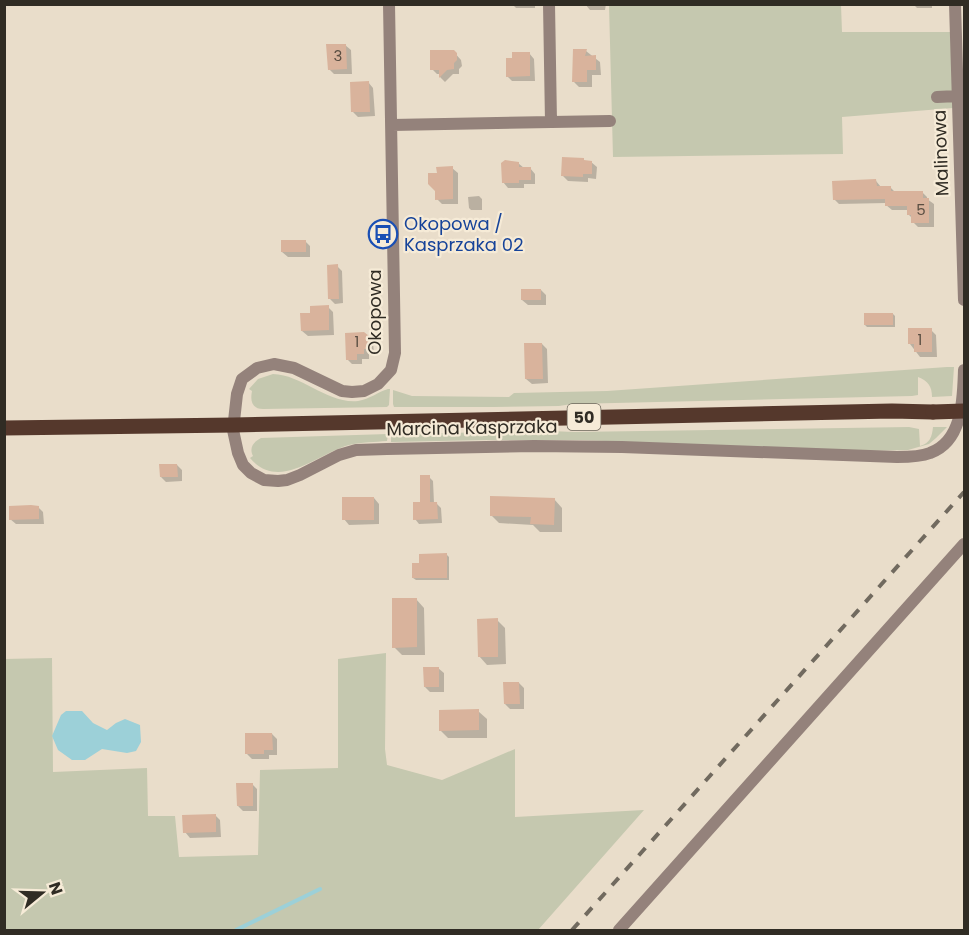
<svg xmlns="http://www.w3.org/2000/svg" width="969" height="935" viewBox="0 0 969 935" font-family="Poppins,sans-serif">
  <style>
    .green { fill: #c5c8af }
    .water { fill: #9cd0d8 }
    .shadow { fill: #0003 }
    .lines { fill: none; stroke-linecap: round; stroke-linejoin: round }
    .stream { stroke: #9cd0d8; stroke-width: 4 }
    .building { fill: #d9b39c }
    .minor { stroke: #94827b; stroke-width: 12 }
    .primary { stroke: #55382c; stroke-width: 15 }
    .rail { stroke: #716a5f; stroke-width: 4; stroke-dasharray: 10 10; stroke-linecap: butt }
    .primary-bridge { stroke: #55382c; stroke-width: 15 }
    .labels { text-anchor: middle; stroke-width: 4.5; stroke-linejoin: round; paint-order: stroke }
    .number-label { font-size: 15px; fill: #5a4e42 }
    .shield { fill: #f6ebd7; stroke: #6b655a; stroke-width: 1.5 }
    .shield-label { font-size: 16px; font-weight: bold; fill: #302c24 }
    .street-label { font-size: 18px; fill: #302c24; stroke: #f6ebd7 }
    .transit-label { font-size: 18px; fill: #164399; stroke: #f6ebd7; text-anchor: start }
  </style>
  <rect width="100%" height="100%" fill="#e9ddca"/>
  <path class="green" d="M609,5H841L842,32H952L953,108L842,117L843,154L613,157Z
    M947,367H954L952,396L932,397C932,386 928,381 918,377V395L912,396L572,404L559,406L493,407H394L393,404V390L412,396L509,397L514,393L607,391Z
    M273,374C303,375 327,404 358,401C370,399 378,392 388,389H390L389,405L387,407L263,409C252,409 250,401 252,391L249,389L258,379Z
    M909,427L919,429L920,446C930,443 932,437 933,427H947L936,438L929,444L908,450L858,451L581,440H487L391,442V434L550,431L574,432Z
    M388,434L387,441C375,442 362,442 349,445C317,454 279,492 250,458L253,456C249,448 253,442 261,438Z
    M386,653L385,749L387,765L442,780L515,749V817L644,810L538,930H5L4,659L52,658L53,772L147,768L148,816H175L179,857L258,855L260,770L338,768V659Z"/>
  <path class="water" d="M66,711H82L93,723L107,730L116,723L125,719L140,725L141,742L136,751L127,753L102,749L85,760H72L58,750L52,736L61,715Z"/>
  <path class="shadow" d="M512,4H535V8H516Z
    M606,4L605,10H590L585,4Z
    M913,4H932V8H917Z
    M345,45L351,50L352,74H334L329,69Z
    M453,51L461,60L462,66L459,69V74H453L445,82L440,77V74H437L432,69Z
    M586,51L600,62L601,75H592V87H579L574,82Z
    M529,53L534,59L535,81H512L507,76Z
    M368,82L373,88L375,116L358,117L353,112Z
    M586,162H591L597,167L596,179L588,178V182L568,181L563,176Z
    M518,163L524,168H530L535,174V184H524V188H508L503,182Z
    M452,168L458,173V204H442L437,199L438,175Z
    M876,181L881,187H890L896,193L922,192L927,197V199L934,204V227H918L913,222V219L909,215V210H892L886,205V203L839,204L834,199Z
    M479,196L482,199V210H471L469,208L468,197Z
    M305,241L310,246V257H288L282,252Z
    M337,266L342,271L343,303L335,304L330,299Z
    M541,290L546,295V305H528L522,300Z
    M328,307L333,312L334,335L308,336L302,331L312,314Z
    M893,314L895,316V327H867L865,325Z
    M931,330L936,335L937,357H920L910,344Z
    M368,337L373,343L374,353H369V359H362V364H352L347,359Z
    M542,344L547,349L548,383L532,384L526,379Z
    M177,465L182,470V481L166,482L161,477Z
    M429,477L433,481L434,503H436L441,508L442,523L419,524L415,519L422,504Z
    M374,498L379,504V524L349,525L344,519Z
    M554,499L562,508V532H540L533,525L499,523L491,515Z
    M38,507L43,512L44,524H16L10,519Z
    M447,555L449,557V580H416L413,578L421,564Z
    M416,599L424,608L425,655H402L394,647Z
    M497,620L505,628L506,664L487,665L479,656Z
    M438,668L444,673V692H430L425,687Z
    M519,683L524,688V709H510L505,704Z
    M478,711L487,719V738H448L440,730Z
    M272,734L277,739V755H269V759H252L247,754Z
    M252,784L257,789V811H243L238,806Z
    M215,815L220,820L221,837L190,838L185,832Z"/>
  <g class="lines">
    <path class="stream" d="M236,930L320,889"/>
  </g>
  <path class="building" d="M326,44H346L347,69L328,70Z
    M573,49H587L585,56L596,55V70H587V82H572Z
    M430,50H454L457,53V60L454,63V69L447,70L439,78V70H430Z
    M512,52H530V76L506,77V58H512Z
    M369,81L370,112H351L350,82Z
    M562,157L584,158V160L592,161V174H583V177L561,176Z
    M505,160L519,162V167H531V180H519V183H502L501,163Z
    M453,166V199L435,200V191L428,184V173H437L436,167Z
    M876,179L877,186H891V191H923V198H929V223H911V215H907V206H885V199L833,200L832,181Z
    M281,240H306V252H281Z
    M338,264L339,299H328L327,265Z
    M521,289H541V300H521Z
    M329,305V330L301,331L300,313H310V306Z
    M864,313H893V325H864Z
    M908,328H932V352H914V344H908Z
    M364,332L369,336V349H364V354H357V360H346L345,333Z
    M524,343H542L543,379H525Z
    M159,464H177L178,477H160Z
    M420,475H430V502H437L438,519L413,520V502H420Z
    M490,496L555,498L554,525L530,524L531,517L490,516Z
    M342,497H374V520H342Z
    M31,505L39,506V519L9,520V506Z
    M447,553V578H412V563H419V554Z
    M392,598H417V647L392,648Z
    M498,618V657H478L477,619Z
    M423,667H439V687H424Z
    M503,682H519L520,704H504Z
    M479,709V730L439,731V710Z
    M245,733H272L273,750H264V754H245Z
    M236,783H253V806H237Z
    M216,814V832L183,833L182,815Z"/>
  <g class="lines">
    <path class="minor" d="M389,4L395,353L391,370L378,384L364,391L352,392L342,391L294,368L274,364L257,368L242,379L237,394L233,430L238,453L243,465L251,473L264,480L278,481L287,480L300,475L339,455L356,450L387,449L534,446L622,447L897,457C907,457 920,457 930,453C963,441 963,399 964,370
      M549,4L551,122
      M955,4L964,300
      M937,97L957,96
      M392,125L610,121
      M619,930L964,544"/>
    <path class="primary" d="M4,428L234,425L892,411L933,412"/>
    <path class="rail" d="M572,930L964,492"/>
    <path class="primary-bridge" d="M933,412L964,411"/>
  </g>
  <defs>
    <g id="bus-ring" transform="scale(1.5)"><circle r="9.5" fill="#f6ebd7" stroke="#1a4fb4" stroke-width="1.5"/><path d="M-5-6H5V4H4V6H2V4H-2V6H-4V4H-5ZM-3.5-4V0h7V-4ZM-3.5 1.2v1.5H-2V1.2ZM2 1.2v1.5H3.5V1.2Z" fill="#1a4fb4"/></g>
  </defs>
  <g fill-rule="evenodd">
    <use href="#bus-ring" x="383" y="234"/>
  </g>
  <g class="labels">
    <g class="number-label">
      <text x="338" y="61">3</text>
      <text x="921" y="215">5</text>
      <text x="920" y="345">1</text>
      <text x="357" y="347">1</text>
    </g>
    <rect class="shield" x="567.5" y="404" width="33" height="26" rx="4.5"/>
    <g class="shield-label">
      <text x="584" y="423">50</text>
    </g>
    <g class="street-label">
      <text transform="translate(941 153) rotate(-92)" y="6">Malinowa</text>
      <text transform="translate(375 312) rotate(-90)" y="6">Okopowa</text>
      <text transform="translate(472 428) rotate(-1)" y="6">Marcina Kasprzaka</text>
    </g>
    <g class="transit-label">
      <text x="404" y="230">Okopowa /<tspan x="404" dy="21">Kasprzaka 02</tspan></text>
    </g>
  </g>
  <rect width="969" height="935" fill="none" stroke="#302c24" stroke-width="12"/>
  <g transform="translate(42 893) rotate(71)" stroke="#f6ebd7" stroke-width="4.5" paint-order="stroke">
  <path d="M0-4.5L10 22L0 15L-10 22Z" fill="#302c24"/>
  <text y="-9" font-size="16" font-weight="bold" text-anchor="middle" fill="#302c24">N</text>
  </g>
</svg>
